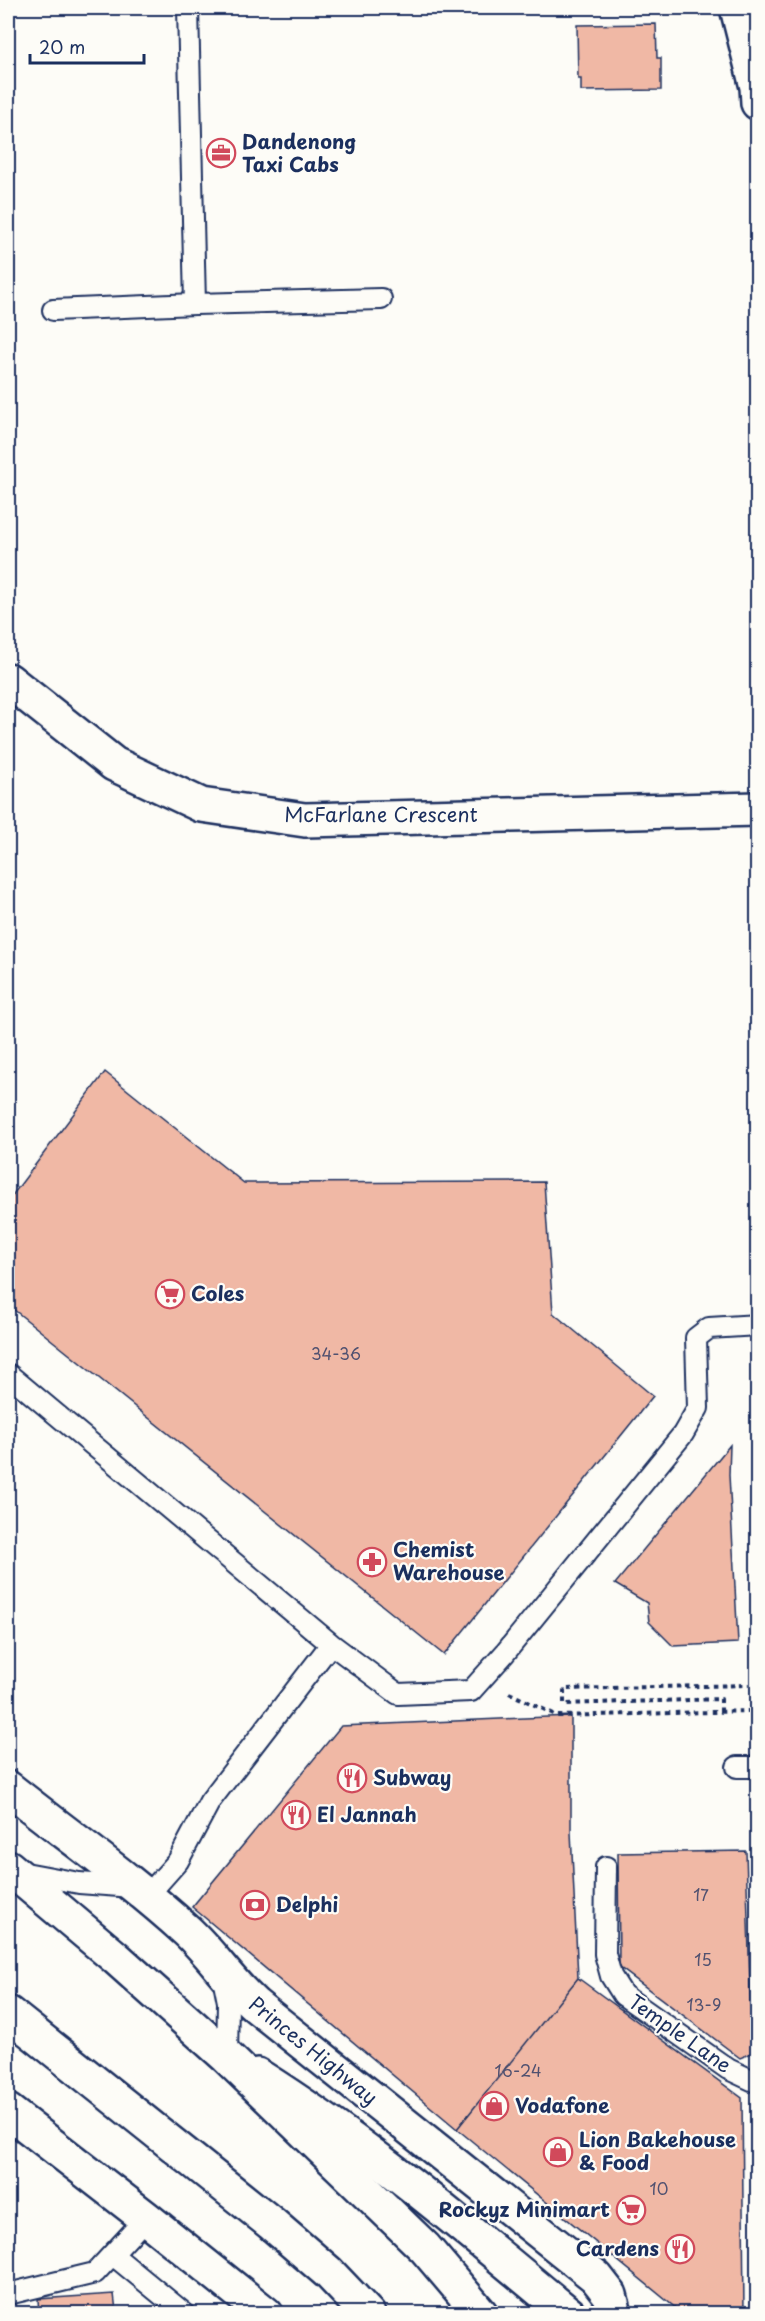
<svg xmlns="http://www.w3.org/2000/svg" width="765" height="2321" viewBox="0 0 765 2321" font-family="'Playpen Sans',sans-serif">
  <style>
    .building { fill: #f0b8a5; stroke: #1b2f5e; stroke-width: 1.5 }
    .lines { fill: none; stroke-linecap: round; stroke-linejoin: round }
    .service-casing { stroke: #1b2f5e; stroke-width: 24 }
    .minor-casing { stroke: #1b2f5e; stroke-width: 38 }
    .secondary-casing { stroke: #1b2f5e; stroke-width: 38 }
    .trunk-casing { stroke: #1b2f5e; stroke-width: 38 }
    .path { stroke: #1b2f5e; stroke-width: 4; stroke-dasharray: 4.5 4.5; stroke-linecap: butt }
    .service { stroke: #fdfcf7; stroke-width: 20 }
    .minor { stroke: #fdfcf7; stroke-width: 33 }
    .secondary { stroke: #fdfcf7; stroke-width: 33 }
    .trunk { stroke: #fdfcf7; stroke-width: 33 }
    .labels { text-anchor: middle; stroke-width: 4.5; stroke-linejoin: round; paint-order: stroke }
    .number-label { font-size: 16px; fill: #505170 }
    .poi-label { font-size: 20px; font-weight: bold; fill: #1b2f5e; stroke: #fdfcf7; text-anchor: start }
    .street-label { font-size: 20px; fill: #1b2f5e; stroke: #fdfcf7 }
  </style>
  <rect width="100%" height="100%" fill="#fdfcf7"/>
  <filter id="ink" filterUnits="userSpaceOnUse"><feTurbulence type="fractalNoise" baseFrequency=".0167" numOctaves="2"/><feDisplacementMap in="SourceGraphic" scale="12" xChannelSelector="R" yChannelSelector="G"/><feConvolveMatrix kernelMatrix="1 2 1 2 8 2 1 2 1" color-interpolation-filters="sRGB"/></filter>
  <g filter="url(#ink)">
    <path class="building" d="M656,24L657,58H661V90L581,91V79H578L577,25Z
      M105,1072L244,1183L544,1182L553,1313L653,1396L444,1655L8,1305V1201Z
      M730,1445L729,1475L738,1643L673,1646L649,1622L647,1603L615,1584Z
      M571,1716V1832L578,1978L457,2129L192,1907L341,1726Z
      M746,1851L752,2053L740,2058L619,1967L618,1853Z
      M578,1978L742,2098L744,2314H683L457,2129Z
      M114,2294L116,2311L172,2309L177,2314H39L38,2299Z"/>
    <g class="lines">
      <g class="service-casing">
        <path id="service" d="M195,304L381,299
          M53,310L195,304L188,8
          M8,1374L331,1644L398,1694L471,1691L505,1653L683,1434L698,1408L696,1338L709,1328L758,1325
          M737,1767H758
          M606,1867L605,1954L611,1976L623,1995L728,2069L758,2083
          M20,1872L79,1883L133,1887
          M147,1896L178,1861L210,1801L331,1644
          M223,1977L228,2002L227,2057
          M113,2255L185,2314
          M8,2294L95,2273L146,2218"/>
      </g>
      <g class="minor-casing">
        <path id="minor" d="M8,680L114,764L201,805L305,820L758,809
          M8,1788C67,1835 130,1879 187,1931C212,1954 229,1982 255,2005L596,2277L610,2295L615,2314
          M8,2111L146,2218L266,2314"/>
      </g>
      <g class="secondary-casing">
        <path id="secondary" d="M737,8L757,87L758,103
          M257,2075C369,2145 467,2230 569,2314"/>
      </g>
      <g class="trunk-casing">
        <path id="trunk" d="M8,1867L115,1957L227,2057L425,2248L481,2314
          M8,2013L271,2223L329,2273L368,2314"/>
      </g>
      <path class="path" d="M509,1693L558,1716L750,1711
        M721,1712V1699L564,1704V1689L749,1685"/>
      <use href="#service" class="service"/>
      <use href="#minor" class="minor"/>
      <use href="#secondary" class="secondary"/>
      <use href="#trunk" class="trunk"/>
    </g>
  </g>
  <defs>
    <g id="office-ring" transform="scale(1.5)"><circle r="9.5" fill="#fdfcf7" stroke="#d1495b" stroke-width="1.5"/><path d="M-6-3h4V-5.5h4V-3h4V5H-6ZM-1-4.5V-3h2v-1.5ZM-6 0V1H6V0Z" fill="#d1495b"/></g>
    <g id="supermarket-ring" transform="scale(1.5)"><circle r="9.5" fill="#fdfcf7" stroke="#d1495b" stroke-width="1.5"/><path d="M-6-5.5h2.5l.6 2H6L4.5 2H-2.5L-4.4-4H-6ZM-1.5 3.2a1.3 1.3 0 1 0 .1 0ZM3 3.2a1.3 1.3 0 1 0 .1 0Z" fill="#d1495b"/></g>
    <g id="pharmacy-ring" transform="scale(1.5)"><circle r="9.5" fill="#fdfcf7" stroke="#d1495b" stroke-width="1.5"/><path d="M-2-6h4v4h4v4h-4v4h-4v-4h-4v-4h4Z" fill="#d1495b"/></g>
    <g id="restaurant-ring" transform="scale(1.5)"><circle r="9.5" fill="#fdfcf7" stroke="#d1495b" stroke-width="1.5"/><path d="M-5-6h1v4h1v-4h1v4h1v-4h1v5L-1.5 .5V6h-2V.5L-5-1ZM5-6V6H3V1.5H1.5Q1.5-4 5-6Z" fill="#d1495b"/></g>
    <g id="bank-ring" transform="scale(1.5)"><circle r="9.5" fill="#fdfcf7" stroke="#d1495b" stroke-width="1.5"/><path d="M-6-4H6V4H-6ZM0-2.3a2.3 2.3 0 1 0 0 4.6a2.3 2.3 0 1 0 0-4.6Z" fill="#d1495b"/></g>
    <g id="shop-ring" transform="scale(1.5)"><circle r="9.5" fill="#fdfcf7" stroke="#d1495b" stroke-width="1.5"/><path d="M-5-2.5h2.3a2.7 3.5 0 0 1 5.4 0H5L5.5 6h-11ZM-1.5-2.5h3a1.5 2.3 0 0 0-3 0Z" fill="#d1495b"/></g>
  </defs>
  <g fill-rule="evenodd">
    <use href="#office-ring" x="221" y="153"/>
    <use href="#supermarket-ring" x="170" y="1294"/>
    <use href="#pharmacy-ring" x="372" y="1562"/>
    <use href="#restaurant-ring" x="352" y="1778"/>
    <use href="#restaurant-ring" x="296" y="1815"/>
    <use href="#bank-ring" x="255" y="1905"/>
    <use href="#shop-ring" x="494" y="2106"/>
    <use href="#shop-ring" x="558" y="2152"/>
    <use href="#supermarket-ring" x="631" y="2210"/>
    <use href="#restaurant-ring" x="680" y="2249"/>
  </g>
  <g class="labels">
    <g class="number-label">
      <text x="336" y="1360">34-36</text>
      <text x="701" y="1901">17</text>
      <text x="703" y="1966">15</text>
      <text x="704" y="2011">13-9</text>
      <text x="518" y="2077">16-24</text>
      <text x="659" y="2195">10</text>
    </g>
    <g class="poi-label">
      <text x="242" y="149">Dandenong<tspan x="242" dy="23">Taxi Cabs</tspan></text>
      <text x="191" y="1301">Coles</text>
      <text x="393" y="1557">Chemist<tspan x="393" dy="23">Warehouse</tspan></text>
      <text x="373" y="1785">Subway</text>
      <text x="317" y="1822">El Jannah</text>
      <text x="276" y="1912">Delphi</text>
      <text x="515" y="2113">Vodafone</text>
      <text x="579" y="2147">Lion Bakehouse<tspan x="579" dy="23">&amp; Food</tspan></text>
      <text x="610" y="2217" text-anchor="end">Rockyz Minimart</text>
      <text x="659" y="2256" text-anchor="end">Cardens</text>
    </g>
    <g class="street-label">
      <text x="381" y="822">McFarlane Crescent</text>
      <text transform="translate(680 2034) rotate(35)" y="7">Temple Lane</text>
      <text transform="translate(313 2051) rotate(39)" y="7">Princes Highway</text>
    </g>
  </g>
  <rect width="765" height="2321" fill="none" stroke="#fdfcf7" stroke-width="30"/>
  <rect x="15" y="15" width="735" height="2291" fill="none" stroke="#1b2f5e" stroke-width="2" filter="url(#ink)"/>
  <path d="M30 54v9h114v-9" fill="none" stroke="#1b2f5e" stroke-width="3"/>
  <text x="39" y="54" font-size="18" fill="#1b2f5e" stroke="#fdfcf7" stroke-width="4.5" paint-order="stroke">20 m</text>
</svg>
